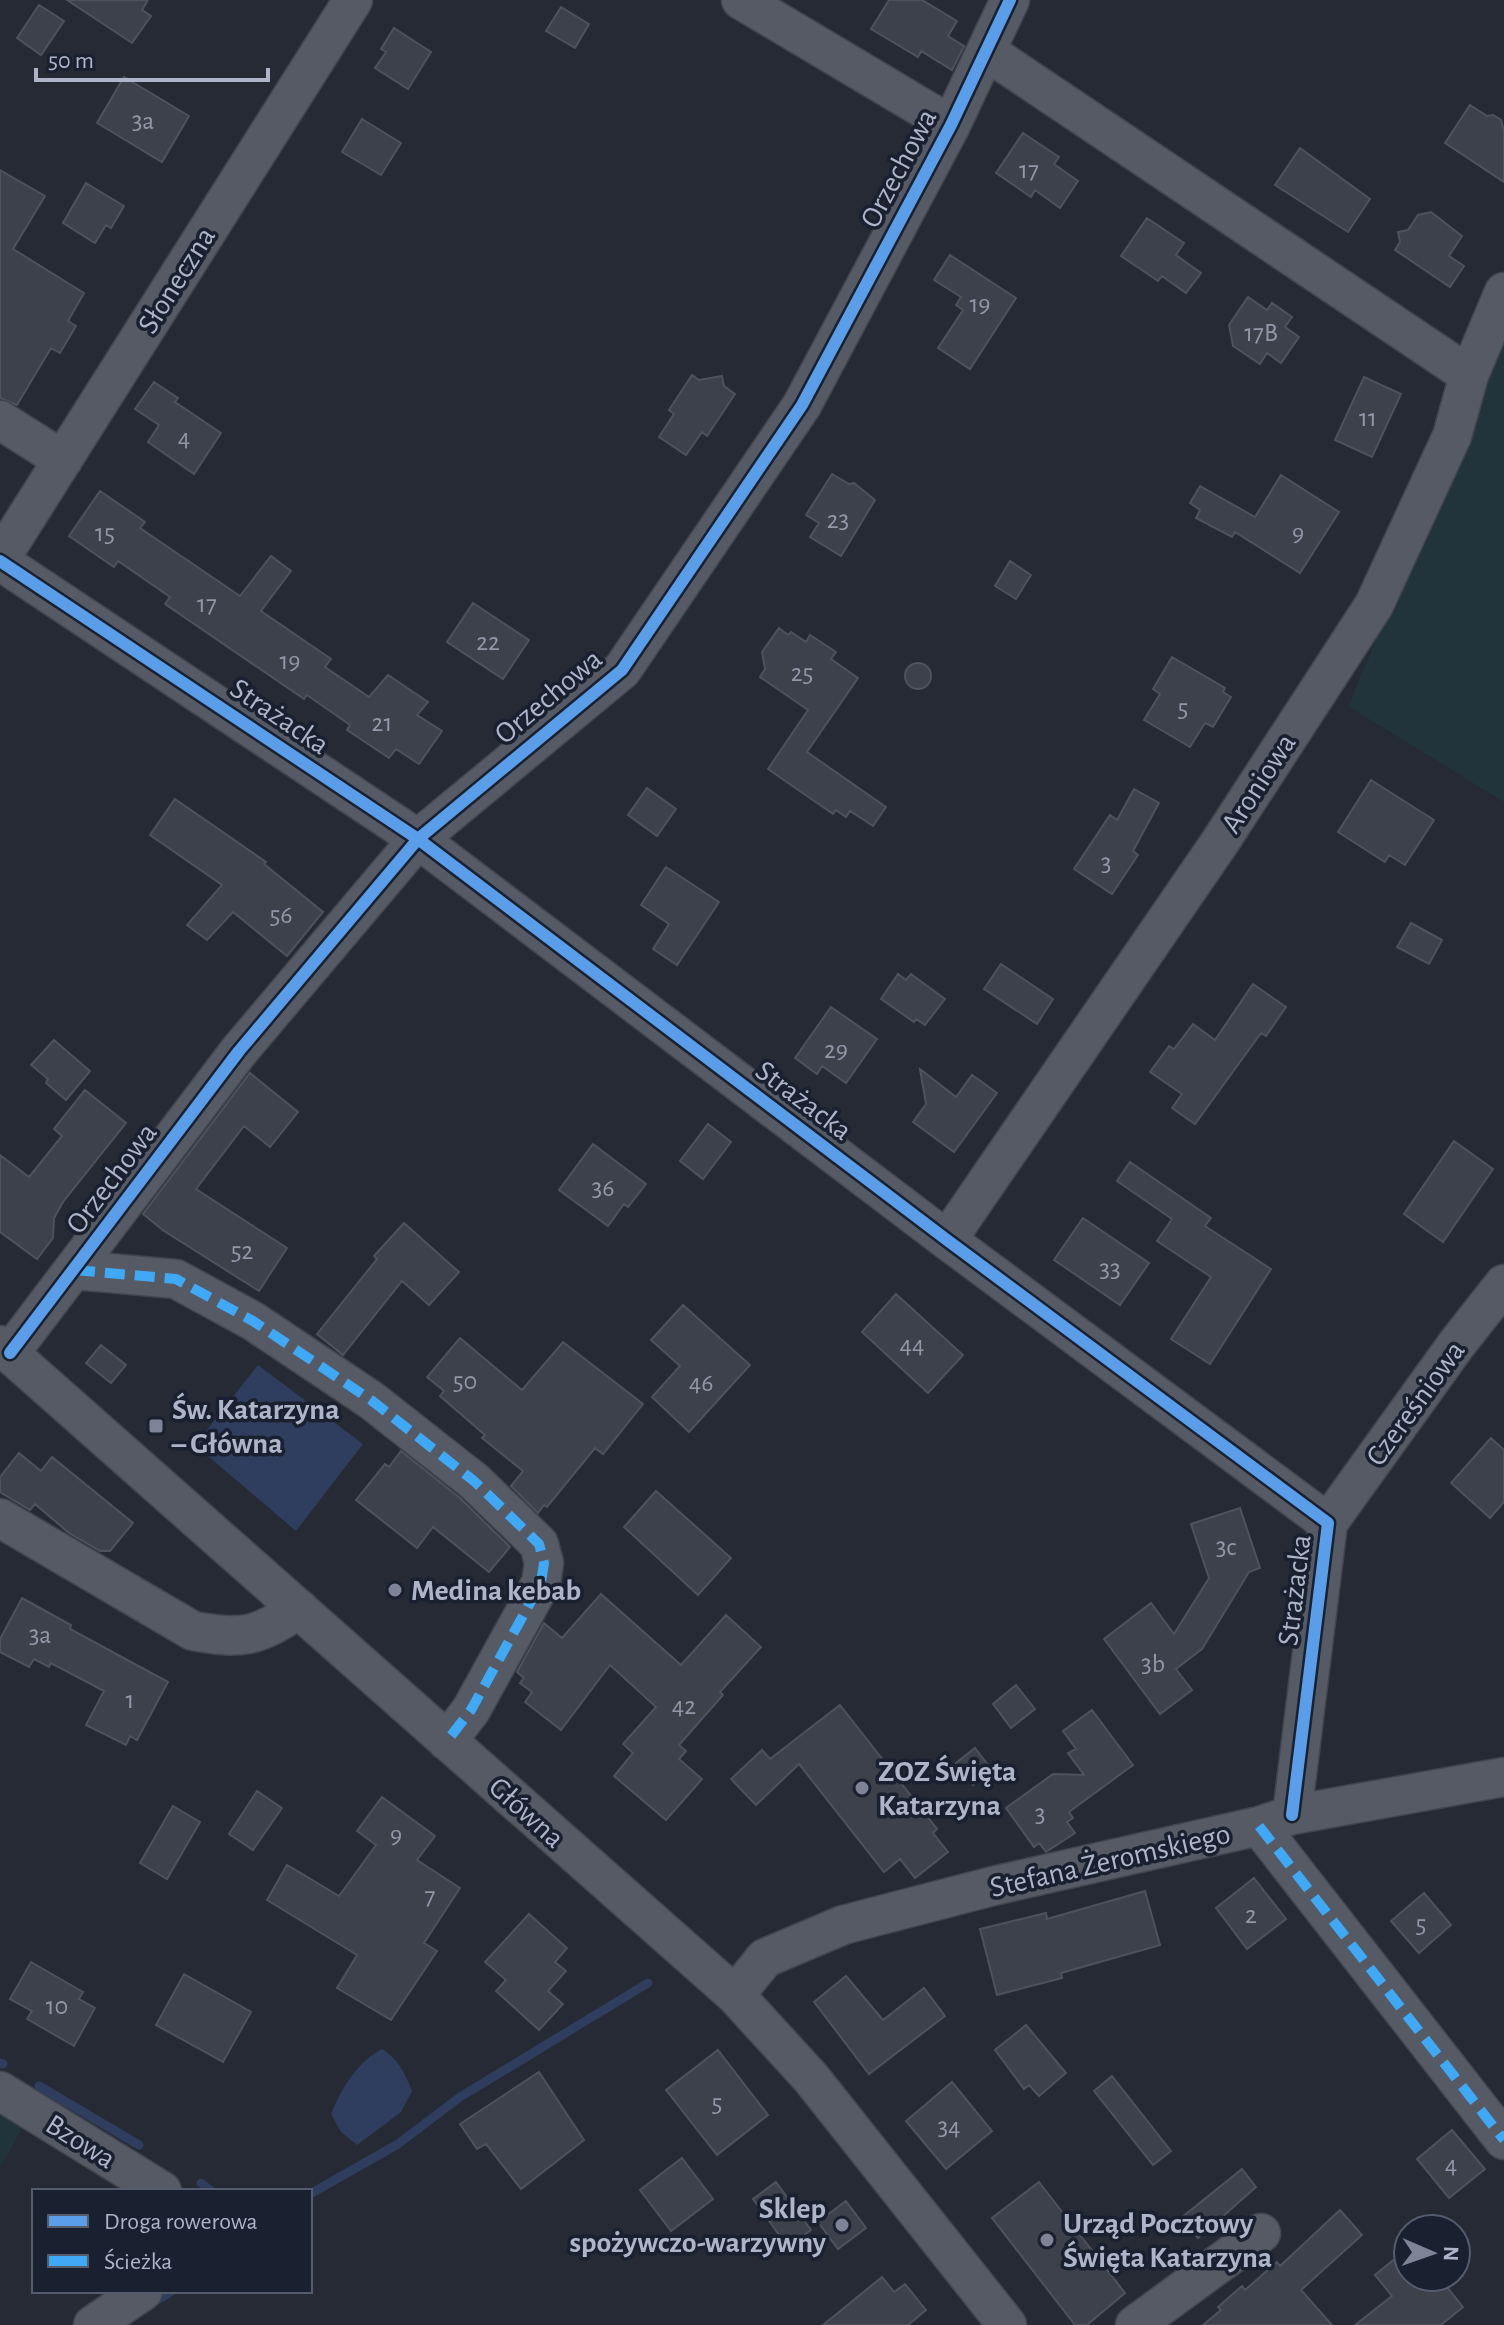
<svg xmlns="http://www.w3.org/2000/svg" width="1504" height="2325" viewBox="0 0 1504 2325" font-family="'Alegreya Sans',sans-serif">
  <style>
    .green { fill: #22343b }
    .water { fill: #2f3d5e }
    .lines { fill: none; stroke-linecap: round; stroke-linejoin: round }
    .stream { stroke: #2f3d5e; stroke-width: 9 }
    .building { fill: #3d414b; stroke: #4d525e; stroke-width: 2 }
    .minor-casing { stroke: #42454e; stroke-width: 41 }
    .minor { stroke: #565a64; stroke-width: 38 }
    .quiet { stroke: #3fa9f5; stroke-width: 10; stroke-dasharray: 20 10; stroke-linecap: butt }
    .cycleway-casing { stroke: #192030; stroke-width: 17 }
    .cycleway { stroke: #5a9eea; stroke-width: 12 }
    .poi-dot { fill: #7e8495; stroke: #192030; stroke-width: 3 }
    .labels { text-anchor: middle; stroke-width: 7; stroke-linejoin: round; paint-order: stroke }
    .number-label { font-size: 26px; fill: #9298a9 }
    .street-label { font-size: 30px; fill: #aeb5c8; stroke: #192030 }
    .poi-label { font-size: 30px; font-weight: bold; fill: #aeb5c8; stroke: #192030; text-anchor: start }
  </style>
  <rect width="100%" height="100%" fill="#252a35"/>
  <path class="green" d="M1504,342V802L1348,706Z
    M0,2110L24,2124L0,2168Z"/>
  <path class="water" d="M258,1365L363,1444L296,1531L195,1445Z
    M382,2049C397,2057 406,2075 412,2091L401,2112L357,2145L341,2132L331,2114C341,2089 358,2061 382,2049Z"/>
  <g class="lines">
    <path class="stream" d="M0,2063L3,2064
      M39,2086L139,2145
      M201,2183L211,2191
      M310,2194L398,2144L460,2097L648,1983
      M151,2304L172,2291"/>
  </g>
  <path class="building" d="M67,0H148L142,10L151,16L132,43Z
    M889,0H922L957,21L948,36L964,46L952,70L921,51L918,57L871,29Z
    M39,5L64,21L41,55L17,38Z
    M561,7L589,24L575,48L546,31Z
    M394,28L431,52L408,89L375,68L386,52L381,49Z
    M124,77L189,116L162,162L97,123Z
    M1470,105L1487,116L1493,115L1501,120L1504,131V182L1445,143Z
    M362,119L401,143L381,175L342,152Z
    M1023,133L1059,157L1054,164L1078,181L1060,208L1035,190L1031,197L996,173Z
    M1300,148L1370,199L1348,232L1275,185Z
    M0,170L45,196L13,249L84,293L68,321L76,326L60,353L51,348L17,405L0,398Z
    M86,183L124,206L111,228L106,225L95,243L63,223Z
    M1431,212L1462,236L1449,256L1464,266L1450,287L1395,250L1400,242L1398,232L1408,230L1418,215Z
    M1147,218L1184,243L1176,255L1201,273L1186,293L1162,276L1158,281L1121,256Z
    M950,255L1016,298L970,369L938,348L963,310L956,305L961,297L934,280Z
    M1248,297L1267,310L1272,303L1292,317L1285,327L1299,337L1281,363L1267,353L1260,364L1233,346L1229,325Z
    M692,375L699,380L722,376L724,386L735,394L707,436L702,432L686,455L659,437L674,414L669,410Z
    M1364,377L1401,394L1372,457L1335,440Z
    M154,382L178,398L175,402L221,433L194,474L148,442L159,425L135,409Z
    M832,474L849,484L854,483L875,500L841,556L810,537L819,523L806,515Z
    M1281,475L1339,512L1300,573L1235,532L1232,537L1196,518L1200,510L1190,503L1200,486L1255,517Z
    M100,491L145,522L140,528L240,596L271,556L291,571L261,611L331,659L325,667L369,697L388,675L428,702L417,715L442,731L419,764L396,749L389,758L347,730L350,725L307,695L304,699L165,604L170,597L118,561L114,567L69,536Z
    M1010,561L1031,575L1016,599L995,586Z
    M473,603L529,640L503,679L447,642Z
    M779,628L788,635L791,632L806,642L810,635L836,652L831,659L858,678L807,752L886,807L873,826L850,811L846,817L836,810L833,814L768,769L808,710L760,677L765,669L762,652Z
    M1172,657L1225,688L1223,692L1231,697L1213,727L1205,723L1190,747L1144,720L1160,694L1153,689Z
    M905 676a13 13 0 1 1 26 0a13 13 0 1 1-26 0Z
    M1371,780L1434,820L1405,865L1389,855L1385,862L1338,832Z
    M647,788L676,809L657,836L628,815Z
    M1134,789L1159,803L1133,851L1138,855L1112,894L1074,869L1110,815L1117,820Z
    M175,799L266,862L264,864L323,912L287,956L233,912L207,940L187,925L222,885L150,835Z
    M666,867L719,902L677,965L653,949L669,924L641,905Z
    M1411,923L1442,940L1429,964L1397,947Z
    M1001,964L1053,999L1037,1024L984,989Z
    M898,974L906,980L911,974L945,999L925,1025L916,1019L914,1022L881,999Z
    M1253,984L1286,1007L1266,1036L1261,1033L1195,1124L1172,1108L1182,1094L1150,1072L1169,1046L1174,1049L1193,1024L1215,1040Z
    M831,1007L877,1039L846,1083L822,1066L817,1074L795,1058Z
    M54,1040L90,1071L66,1100L46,1083L48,1079L31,1065Z
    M920,1069L956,1097L972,1075L997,1093L954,1152L913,1122L926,1104Z
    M250,1073L298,1112L270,1147L244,1126L196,1189L287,1248L259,1291L164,1231L143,1214Z
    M85,1090L126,1123L63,1202L54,1218L53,1238L37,1259L0,1232V1155L29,1177L62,1136L54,1129Z
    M708,1124L731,1142L703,1179L680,1161Z
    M1454,1141L1493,1169L1443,1242L1404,1214Z
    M593,1144L646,1184L628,1207L624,1204L608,1226L559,1190Z
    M1130,1162L1211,1218L1205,1226L1271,1269L1210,1364L1171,1339L1211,1277L1157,1241L1172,1219L1117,1181Z
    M1083,1218L1149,1263L1120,1305L1054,1260Z
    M404,1223L459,1272L429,1305L402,1281L343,1355L317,1334L377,1259L374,1256Z
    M896,1294L963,1355L928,1393L862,1332Z
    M683,1305L750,1365L689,1432L652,1397L680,1366L651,1340Z
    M460,1338L522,1390L563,1342L643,1404L603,1454L595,1448L547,1507L544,1505L538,1513L511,1486L523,1471L482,1438L485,1435L440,1396L444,1391L427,1377Z
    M101,1345L126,1365L111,1383L86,1363Z
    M1491,1438L1504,1450V1502L1490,1518L1451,1483Z
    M401,1451L460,1498L510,1547L489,1572L433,1527L417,1548L356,1500L385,1464L389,1467Z
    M19,1453L41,1471L52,1457L133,1523L110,1551H100L69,1533L35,1504L30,1510L0,1492V1477Z
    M656,1491L731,1558L698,1595L624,1527Z
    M1240,1508L1260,1568L1249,1572L1202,1649L1176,1669L1192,1690L1160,1714L1104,1639L1151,1603L1174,1634L1209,1578L1191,1524Z
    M601,1594L681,1665L726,1615L761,1647L720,1692L723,1695L679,1745L686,1751L679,1759L702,1779L666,1820L614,1776L633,1753L623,1744L656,1707L610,1665L561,1730L525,1702L532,1692L520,1683L524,1678L517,1672L544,1623L562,1638Z
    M22,1598L71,1625L70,1629L168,1682L137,1740L130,1736L126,1745L86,1725L104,1691L51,1663L49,1667L34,1659L29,1667L0,1652V1639Z
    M1016,1685L1035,1709L1011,1728L993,1704Z
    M840,1705L937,1829L933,1833L948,1852L915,1878L900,1859L884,1872L799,1764L756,1805L731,1779L762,1750L770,1759Z
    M1092,1710L1133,1765L1069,1812L1073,1818L1067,1822L1075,1833L1046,1852L1039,1843L1034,1847L1006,1808L1053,1774L1084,1775L1068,1753L1076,1749L1063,1731Z
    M975,1748L992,1770L973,1785L956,1763Z
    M257,1791L282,1808L253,1850L229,1834Z
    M382,1797L435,1836L417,1860L460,1888L424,1943L437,1951L391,2020L337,1988L357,1955L267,1900L287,1865L339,1896L376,1845L357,1831Z
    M173,1806L200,1822L167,1879L140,1863Z
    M1254,1878L1286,1919L1247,1949L1216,1908Z
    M1145,1891L1160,1945L1061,1973L1062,1978L997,1995L980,1929L1046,1913L1047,1919Z
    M1424,1893L1451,1925L1419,1953L1391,1921Z
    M529,1914L567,1948L555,1962L566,1971L548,1991L563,2004L539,2030L496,1991L506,1980L485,1962Z
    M31,1962L83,1992L79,1999L95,2008L74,2046L27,2019L32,2011L10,1999Z
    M184,1974L251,2012L223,2062L156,2025Z
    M846,1976L883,2020L924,1988L945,2016L869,2074L814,2002Z
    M1026,2025L1066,2073L1039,2096L1029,2085L1024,2089L995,2050Z
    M718,2050L768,2115L717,2155L666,2090Z
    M539,2072L584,2140L521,2189L486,2144L477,2149L460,2124Z
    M1112,2076L1171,2151L1153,2165L1094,2091Z
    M952,2082L992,2131L946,2169L906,2121Z
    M1452,2130L1485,2169L1449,2198L1417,2159Z
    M682,2158L713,2199L671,2231L640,2190Z
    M1242,2169L1256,2187L1198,2238L1181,2218Z
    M776,2182L811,2230L788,2247L753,2199Z
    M1039,2182L1125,2293L1087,2325H1075L992,2218Z
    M846,2201L866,2228L838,2249L818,2222Z
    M1340,2210L1362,2235L1301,2290L1332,2325H1203L1221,2310L1218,2307L1242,2286L1245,2290L1277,2262L1280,2266Z
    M1408,2248V2277H1439L1463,2307L1441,2325H1355L1392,2296L1375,2275Z
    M882,2277L894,2292L905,2284L926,2310L908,2325H823Z"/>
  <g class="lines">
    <g class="minor-casing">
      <path id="minor" d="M741,0L951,125
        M986,51L1469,375
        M0,420L63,460
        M0,559L353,0
        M0,561L418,839L947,1240L1328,1523L1292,1815
        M947,1240L1220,842L1374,605L1452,436L1469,375L1504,292
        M75,1270L176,1279L253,1321L371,1400L474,1481L539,1544L544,1563L541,1583L471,1710L447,1741
        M0,1345L735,1995L811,2078L1007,2325
        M10,1353L239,1051L418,839L622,670L802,405L951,125L1010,0
        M0,1518L193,1631C244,1640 256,1637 299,1609
        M1328,1523L1456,1345L1504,1284
        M1259,1826L1504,2140
        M735,1995L765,1958L843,1925L993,1886L1259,1826L1292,1815L1504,1777
        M0,2091L162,2191
        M93,2325L143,2291
        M1135,2325L1261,2233"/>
    </g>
    <use href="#minor" class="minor"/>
    <path class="quiet" d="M75,1270L176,1279L253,1321L371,1400L474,1481L539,1544L544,1563L541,1583L471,1710L447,1741
      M1259,1826L1504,2140"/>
    <g class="cycleway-casing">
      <path id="cycleway" d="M0,561L418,839L947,1240L1328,1523L1292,1815
        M10,1353L239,1051L418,839L622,670L802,405L951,125L1010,0"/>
    </g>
    <use href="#cycleway" class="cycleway"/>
  </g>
  <g class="poi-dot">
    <rect x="148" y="1418" width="16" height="16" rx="4"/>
    <circle cx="395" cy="1590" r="8"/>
    <circle cx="862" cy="1788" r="8"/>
    <circle cx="842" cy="2225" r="8"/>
    <circle cx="1047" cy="2240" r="8"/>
  </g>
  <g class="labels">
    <g class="number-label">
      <text x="143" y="129">3a</text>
      <text x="1029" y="178">17</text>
      <text x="980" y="312">19</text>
      <text x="1261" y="341">17B</text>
      <text x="1368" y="426">11</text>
      <text x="184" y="446">4</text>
      <text x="838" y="528">23</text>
      <text x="105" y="541">15</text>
      <text x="1298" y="541">9</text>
      <text x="207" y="612">17</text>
      <text x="488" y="650">22</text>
      <text x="290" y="669">19</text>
      <text x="802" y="681">25</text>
      <text x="1183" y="716">5</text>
      <text x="382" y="731">21</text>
      <text x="1106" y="871">3</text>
      <text x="281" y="923">56</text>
      <text x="836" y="1058">29</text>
      <text x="603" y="1196">36</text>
      <text x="242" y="1259">52</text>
      <text x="1110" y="1277">33</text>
      <text x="912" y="1353">44</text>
      <text x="465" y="1389">50</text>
      <text x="701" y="1391">46</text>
      <text x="1226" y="1555">3c</text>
      <text x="40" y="1643">3a</text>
      <text x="1153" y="1672">3b</text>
      <text x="130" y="1708">1</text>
      <text x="684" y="1714">42</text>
      <text x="1040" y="1822">3</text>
      <text x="396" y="1843">9</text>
      <text x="430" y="1904">7</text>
      <text x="1251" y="1923">2</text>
      <text x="1421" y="1932">5</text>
      <text x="57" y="2014">10</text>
      <text x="717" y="2111">5</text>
      <text x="949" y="2135">34</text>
      <text x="1451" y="2173">4</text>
    </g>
    <g class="street-label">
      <text transform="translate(898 168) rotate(-62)" y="10">Orzechowa</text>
      <text transform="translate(176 280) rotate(-58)" y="10">Słoneczna</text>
      <text transform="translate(548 696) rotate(-40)" y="10">Orzechowa</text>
      <text transform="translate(280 716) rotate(34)" y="10">Strażacka</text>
      <text transform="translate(1258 783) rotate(-57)" y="10">Aroniowa</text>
      <text transform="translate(804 1100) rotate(37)" y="10">Strażacka</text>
      <text transform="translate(111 1178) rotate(-53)" y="10">Orzechowa</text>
      <text transform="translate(1415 1403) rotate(-54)" y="10">Czereśniowa</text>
      <text transform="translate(1294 1590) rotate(-83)" y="10">Strażacka</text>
      <text transform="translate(527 1812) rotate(42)" y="10">Główna</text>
      <text transform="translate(1110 1860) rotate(-13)" y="10">Stefana Żeromskiego</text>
      <text transform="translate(81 2141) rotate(32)" y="10">Bzowa</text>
    </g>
    <g class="poi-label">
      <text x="172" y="1419">Św. Katarzyna<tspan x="172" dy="34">– Główna</tspan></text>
      <text x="411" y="1600">Medina kebab</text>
      <text x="878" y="1781">ZOZ Święta<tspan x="878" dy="34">Katarzyna</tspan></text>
      <text x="826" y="2218" text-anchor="end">Sklep<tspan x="826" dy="34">spożywczo-warzywny</tspan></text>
      <text x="1063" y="2233">Urząd Pocztowy<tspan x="1063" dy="34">Święta Katarzyna</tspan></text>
    </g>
  </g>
  <rect x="32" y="2189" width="280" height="104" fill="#192030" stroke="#555c6d" stroke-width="2"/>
  <rect x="48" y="2215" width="40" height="12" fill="#5a9eea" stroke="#555c6d" stroke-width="2"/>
  <text x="104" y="2229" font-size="24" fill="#aeb5c8">Droga rowerowa</text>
  <rect x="48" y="2255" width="40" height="12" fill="#3fa9f5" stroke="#555c6d" stroke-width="2"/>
  <text x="104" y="2269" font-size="24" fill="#aeb5c8">Ścieżka</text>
  <g transform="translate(1432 2253) rotate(92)"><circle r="38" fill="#192030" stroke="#555c6d" stroke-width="2"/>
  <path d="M0-6L14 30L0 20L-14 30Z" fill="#7e8495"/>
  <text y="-12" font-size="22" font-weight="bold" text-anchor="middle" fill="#aeb5c8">N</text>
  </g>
  <path d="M36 68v12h232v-12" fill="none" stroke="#aeb5c8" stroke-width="4"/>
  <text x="48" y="68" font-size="24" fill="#aeb5c8" stroke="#192030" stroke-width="6" paint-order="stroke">50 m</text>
</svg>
